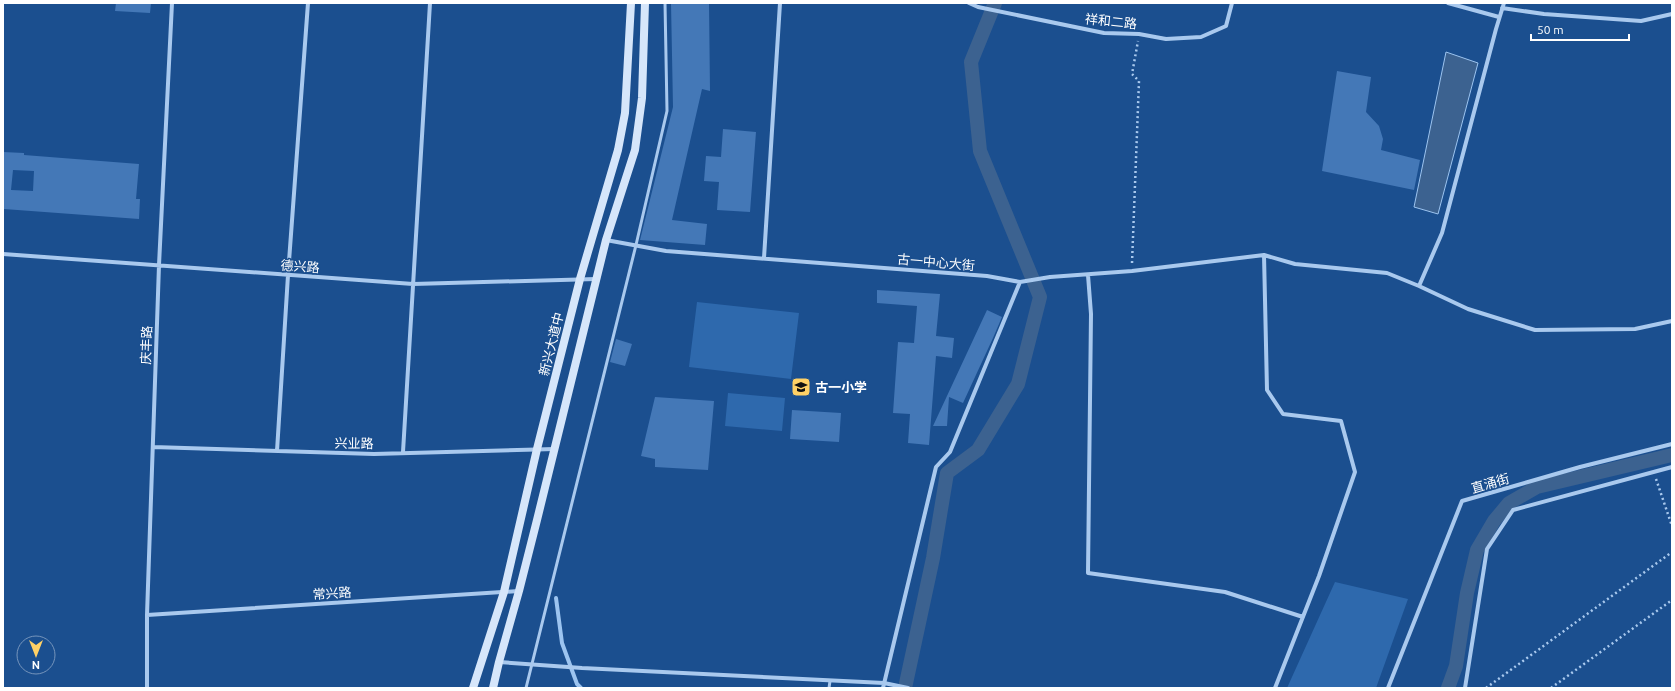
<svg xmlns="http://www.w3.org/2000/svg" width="1675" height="691" viewBox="0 0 1675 691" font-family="Ubuntu,'Noto Sans SC',sans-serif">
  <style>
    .green { fill: #2e69ad }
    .water { fill: #3c6290; stroke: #9cc4f0 }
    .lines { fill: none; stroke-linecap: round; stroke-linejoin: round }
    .stream { stroke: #9cc4f0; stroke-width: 4 }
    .canal { stroke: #3c6290; stroke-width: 14 }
    .building { fill: #4478b7; fill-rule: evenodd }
    .path { stroke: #a9c9ee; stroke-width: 2.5; stroke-dasharray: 2 3; stroke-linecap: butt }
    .lane { stroke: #a9c9ee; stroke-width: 3 }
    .street { stroke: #a9c9ee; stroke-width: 4 }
    .secondary { stroke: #d6e6fa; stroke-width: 8 }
    .labels { text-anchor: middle; stroke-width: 3; stroke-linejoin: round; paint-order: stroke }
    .street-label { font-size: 13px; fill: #fff; stroke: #1b4f8f }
    .poi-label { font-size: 13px; font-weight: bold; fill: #fff; stroke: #1b4f8f; text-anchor: start }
  </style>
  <rect width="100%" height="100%" fill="#1b4f8f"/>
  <path class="green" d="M697,302L799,313L791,379L689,367Z
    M728,393L785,398L782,431L725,426Z
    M1335,582L1408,599L1376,688H1287Z"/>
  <path class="water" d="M1446,52L1478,63L1438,214L1414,207Z"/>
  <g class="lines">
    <path class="stream" d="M556,598L562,643L577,684L581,688"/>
    <path class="canal" d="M905,688L933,558L947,473L978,450L1018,384L1040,297L980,151L971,62L995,3
      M1448,688L1456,666L1467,593L1477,550L1494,521L1509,503L1537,487L1672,455"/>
  </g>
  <path class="building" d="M116,3H151L150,13L115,11Z
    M671,3H709L710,91L702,89L672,220L707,224L705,245L640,240L673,107Z
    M1337,71L1371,77L1366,112L1379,126L1383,139L1381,150L1420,160L1414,190L1322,171Z
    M723,129L756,132L750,212L717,210L719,182L704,181L706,156L721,157Z
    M3,152L24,153V155L139,164L136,199H140L139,219L4,209ZM13,170L34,171L33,191L11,190Z
    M877,290L940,294L936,336L954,338L952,358L936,356L929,445L908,443L910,414L893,413L898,342L914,343L917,306L877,303Z
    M987,310L1002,317L993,338L963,403L949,397L947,426H933Z
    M616,339L632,344L625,366L610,362Z
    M655,397L714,401L708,470L655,467V459L641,456Z
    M792,410L841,413L839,442L790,439Z"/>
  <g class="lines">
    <path class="path" d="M1132,263L1139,81L1132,74L1138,41
      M1656,479L1672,526
      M1486,688L1672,552
      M1551,688L1672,600"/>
    <path class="lane" d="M526,688L636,245L667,111L665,3
      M829,688L830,681"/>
    <path class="street" d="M969,3L978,7L1104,33L1139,34L1166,39L1201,37L1226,26L1232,3
      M1448,3L1499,17
      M1502,8L1544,14L1641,21L1672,14
      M606,240L666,251L987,276L1020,282L1050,277L1132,271L1264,255L1295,264L1387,273L1419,286L1442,233L1496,29L1504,3
      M3,254L413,284L596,279
      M1264,255L1267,390L1283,414L1341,421L1355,472L1319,576L1275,688
      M764,258L780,3
      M1088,275L1091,314L1088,573L1225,592L1303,617
      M1419,286L1468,309L1535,330L1635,329L1672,321
      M153,447L374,454L555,449
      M277,451L288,275L308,3
      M403,452L430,3
      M147,615L519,591
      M499,662L582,668L884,683L908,688
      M147,688V615L159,265L172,3
      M883,688L936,467L950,452L1020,282
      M1388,688L1462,501L1580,467L1672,444
      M1465,688L1487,549L1513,510L1672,467"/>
    <path class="secondary" d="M473,688L504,592L537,449L580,279L618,150L625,113L631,3
      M493,688L499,662L519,591L537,520L606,240L635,150L642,98L645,3"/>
  </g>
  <defs>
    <g id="school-square" transform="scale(1)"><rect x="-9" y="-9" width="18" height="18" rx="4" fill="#ffd166" stroke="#1b4f8f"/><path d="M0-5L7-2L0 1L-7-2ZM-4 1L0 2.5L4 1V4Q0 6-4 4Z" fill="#111"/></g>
  </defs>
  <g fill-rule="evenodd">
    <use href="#school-square" x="801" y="387"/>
  </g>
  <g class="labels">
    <g class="street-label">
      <text transform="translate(1111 21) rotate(6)" y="5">祥和二路</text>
      <text transform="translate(936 262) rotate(5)" y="5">古一中心大街</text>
      <text transform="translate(300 266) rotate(4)" y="5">德兴路</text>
      <text transform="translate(551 344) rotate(-76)" y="5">新兴大道中</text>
      <text transform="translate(146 345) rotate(-88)" y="5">庆丰路</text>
      <text transform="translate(354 443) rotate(1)" y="5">兴业路</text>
      <text transform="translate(1490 483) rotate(-16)" y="5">直涌街</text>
      <text transform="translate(332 593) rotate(-4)" y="5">常兴路</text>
    </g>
    <g class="poi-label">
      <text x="815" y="392">古一小学</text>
    </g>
  </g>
  <rect width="1675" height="691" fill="none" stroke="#ffffff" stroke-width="8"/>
  <g transform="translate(36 655) rotate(180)"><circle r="19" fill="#1b4f8f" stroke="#7695bc"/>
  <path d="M0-3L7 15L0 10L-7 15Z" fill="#ffd166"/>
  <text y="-6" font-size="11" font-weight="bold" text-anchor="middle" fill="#ffffff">N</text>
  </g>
  <path d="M1531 34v6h98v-6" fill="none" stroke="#ffffff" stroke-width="2"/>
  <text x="1537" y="34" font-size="12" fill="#ffffff" stroke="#1b4f8f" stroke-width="3" paint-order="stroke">50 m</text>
</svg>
